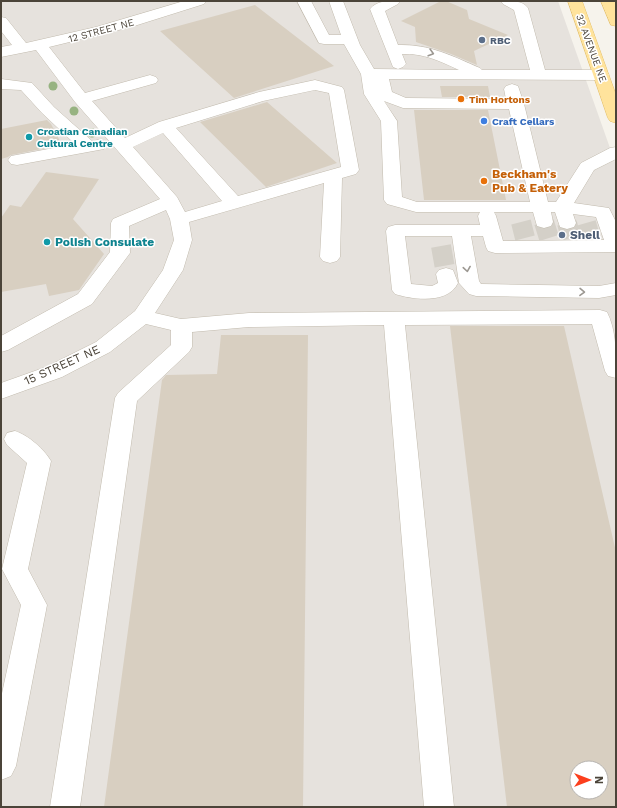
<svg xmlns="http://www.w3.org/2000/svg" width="617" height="808" viewBox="0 0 617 808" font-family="'Work Sans',sans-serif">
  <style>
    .industrial { fill: #e6e2dd; fill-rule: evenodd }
    .building { fill: #d8cfc1; fill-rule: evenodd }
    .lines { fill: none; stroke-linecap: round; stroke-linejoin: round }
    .minor-tunnel { stroke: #d4d0c8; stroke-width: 20; stroke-dasharray: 20 10; stroke-linecap: butt }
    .minor-casing { stroke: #c2bbae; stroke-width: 1 }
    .major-casing { stroke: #e6c16a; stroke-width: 1 }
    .minor { fill: #fff; fill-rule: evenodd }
    .major { fill: #ffe39c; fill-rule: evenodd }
    .tree { fill: #97b381 }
    .oneway { stroke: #9c9892 }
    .service-dot { fill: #5c6f8a; stroke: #fff; stroke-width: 1.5 }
    .food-dot { fill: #e8710a; stroke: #fff; stroke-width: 1.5 }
    .shop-dot { fill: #3f7fe0; stroke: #fff; stroke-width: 1.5 }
    .culture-dot { fill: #0f9aa8; stroke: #fff; stroke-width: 1.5 }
    .labels { text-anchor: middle; stroke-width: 3; stroke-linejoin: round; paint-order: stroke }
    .far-street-label { font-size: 10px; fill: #4b4439; stroke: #fff }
    .far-service-label { font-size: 10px; font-weight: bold; fill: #4e5e75; stroke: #fff; text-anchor: start }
    .far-food-label { font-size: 10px; font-weight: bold; fill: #c56008; stroke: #fff; text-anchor: start }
    .far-shop-label { font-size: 10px; font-weight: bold; fill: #366cbe; stroke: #fff; text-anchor: start }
    .far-culture-label { font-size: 10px; font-weight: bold; fill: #0d838f; stroke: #fff; text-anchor: start }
    .food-label { font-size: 12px; font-weight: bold; fill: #c56008; stroke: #fff; text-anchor: start }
    .service-label { font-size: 12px; font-weight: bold; fill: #4e5e75; stroke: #fff; text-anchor: start }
    .culture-label { font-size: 12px; font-weight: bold; fill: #0d838f; stroke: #fff; text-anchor: start }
    .street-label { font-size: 12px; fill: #4b4439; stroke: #fff }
  </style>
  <rect width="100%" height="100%" fill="#f6f3ec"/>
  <path class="industrial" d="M1,1H558L616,165V807H1ZM577,768H601V792H577Z"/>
  <path class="building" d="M441,1H446L467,10L469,19L508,35L474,51L477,65L451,54L416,42L415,27L401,21Z
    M255,5L334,66L234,98L160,31Z
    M440,86H488L490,97H442Z
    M267,102L337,163L266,187L200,122Z
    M414,110H488L506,200H424Z
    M47,120L51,124L62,145L11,155L8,157L1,159V129Z
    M46,172L99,179L73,219L104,254L79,290L49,296L46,284L1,292V218L10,205L21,207Z
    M450,326H564L616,552V807H507ZM577,768H601V792H577Z
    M221,335H308L303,807H104L162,380L166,375L217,374Z"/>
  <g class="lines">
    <path class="minor-tunnel" d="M521,222L525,238
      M544,222L549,238
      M567,223L571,238
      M586,223L590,237
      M441,246L446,274"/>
    <g class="minor-casing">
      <path id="minor" d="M184,1H206L204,4L131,27L49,47L85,93L150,75L156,77L158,80L156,83L92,101L125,138L159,122L259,92L315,80L342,87L344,90L359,170L356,174L342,178L340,257L337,261L330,263L323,261L320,257L324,183L189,222L192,240L183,270L155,313L181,319L249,313L600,310L607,312C617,332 616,356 616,378L608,376L605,371L592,324L405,325L454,807H424L384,325L249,327L192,332V347L189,352L137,401L80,807H50L115,398L118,393L171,345V330L146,324L110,352L62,377L1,399V383L46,367L96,342L135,311L163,270L174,240L170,219L166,210L129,226L130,253L92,304L8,350L1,352V336L78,294L110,252L111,223L113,219L160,199L75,102L36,50L1,57V47L12,45L1,31V17L6,18L26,43L96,27ZM315,90L329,93L341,167L238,196L176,128L263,101ZM163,133L222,201L185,212L177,197L133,147Z
        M297,1H311L329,35H341L329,1H343L360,45L374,69L459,70C440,61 423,53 402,54L406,64L403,67L398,69L393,67L370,9C377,0 390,1 400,1L398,4L385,11L398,45C430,44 452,56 480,68L482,70H530L514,10L503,4L501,1C511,1 522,0 528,8L545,70H601L607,72L609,75L607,78L601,80L389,79L392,92L406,98L506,99L504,89L506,86L512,84L518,86L524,104L548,202H556L581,163L610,148L616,147V159L594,170L574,203L609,208L616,222V252L495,253L488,251L486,247L483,236H471L479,281L481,284L599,286L616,283V295L599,298L476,296L469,294L459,283L452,236H405L411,284L432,286L438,283L436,274L439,270L446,268L453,270L458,283C448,304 414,300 395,294L392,290L386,231L388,227L395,225H480L478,216L480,212H416L387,204L384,200L381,121L364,94L361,74L344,44H324L319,43ZM384,101L403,108L509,109L530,202H417L402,197L397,121ZM494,212H533L537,226L544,228L551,226L553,222L551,212H555L560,227L567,229L574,227L576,223L573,214L596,217L604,240L503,241L496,216Z
        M1,79L32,83L54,107L92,141L98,140L104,141L106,145L104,149L17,165L11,164L8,160L11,156L75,144L42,113L21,90L1,89Z
        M15,431C28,435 44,449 51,461L28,569L47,605L16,766L11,776L1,780V698L21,605L2,569L27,463L7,445L4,439L7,433Z"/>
    </g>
    <g class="major-casing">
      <path id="major" d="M568,1H582L616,95V123L610,121L608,118Z
        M601,1H615L616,26L611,25Z"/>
    </g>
    <use href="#minor" class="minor"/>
    <use href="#major" class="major"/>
  </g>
  <g class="tree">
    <circle cx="53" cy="86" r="4.5"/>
    <circle cx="74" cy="111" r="4.5"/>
    <circle cx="92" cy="133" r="4.5"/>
  </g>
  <defs><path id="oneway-chevron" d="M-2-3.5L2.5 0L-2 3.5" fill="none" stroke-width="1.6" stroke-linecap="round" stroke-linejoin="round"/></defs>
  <g class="oneway">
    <use href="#oneway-chevron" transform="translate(431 53) rotate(16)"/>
    <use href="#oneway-chevron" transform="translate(467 269) rotate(81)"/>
    <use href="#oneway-chevron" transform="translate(582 292) rotate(1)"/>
  </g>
  <g class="service-dot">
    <circle cx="482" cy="40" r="4"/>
    <circle cx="562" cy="235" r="4"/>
  </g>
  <g class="food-dot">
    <circle cx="461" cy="99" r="4"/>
    <circle cx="484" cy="181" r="4"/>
  </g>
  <circle class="shop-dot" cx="484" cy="121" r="4"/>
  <g class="culture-dot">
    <circle cx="29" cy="137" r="4"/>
    <circle cx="47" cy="242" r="4"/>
  </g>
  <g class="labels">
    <g class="far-street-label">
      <text transform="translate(101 30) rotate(-15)" y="4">12 STREET NE</text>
      <text transform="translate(592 48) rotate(70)" y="4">32 AVENUE NE</text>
    </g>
    <g class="far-service-label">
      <text x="490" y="44">RBC</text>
    </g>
    <g class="far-food-label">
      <text x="469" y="103">Tim Hortons</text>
    </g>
    <g class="far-shop-label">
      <text x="492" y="125">Craft Cellars</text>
    </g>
    <g class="far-culture-label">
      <text x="37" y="135">Croatian Canadian<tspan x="37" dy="12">Cultural Centre</tspan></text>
    </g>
    <g class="food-label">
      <text x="492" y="178">Beckham's<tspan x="492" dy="14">Pub &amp; Eatery</tspan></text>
    </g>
    <g class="service-label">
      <text x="570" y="239">Shell</text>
    </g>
    <g class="culture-label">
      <text x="55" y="246">Polish Consulate</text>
    </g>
    <g class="street-label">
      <text transform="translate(62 365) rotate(-24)" y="4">15 STREET NE</text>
    </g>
  </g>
  <rect width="617" height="808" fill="none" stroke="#4b4439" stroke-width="4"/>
  <g transform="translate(589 780) rotate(90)"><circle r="19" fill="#ffffff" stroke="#b7b4b0"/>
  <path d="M0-3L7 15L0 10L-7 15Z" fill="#fc3f1d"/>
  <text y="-6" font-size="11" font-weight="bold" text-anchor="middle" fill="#4b4439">N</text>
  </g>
</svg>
